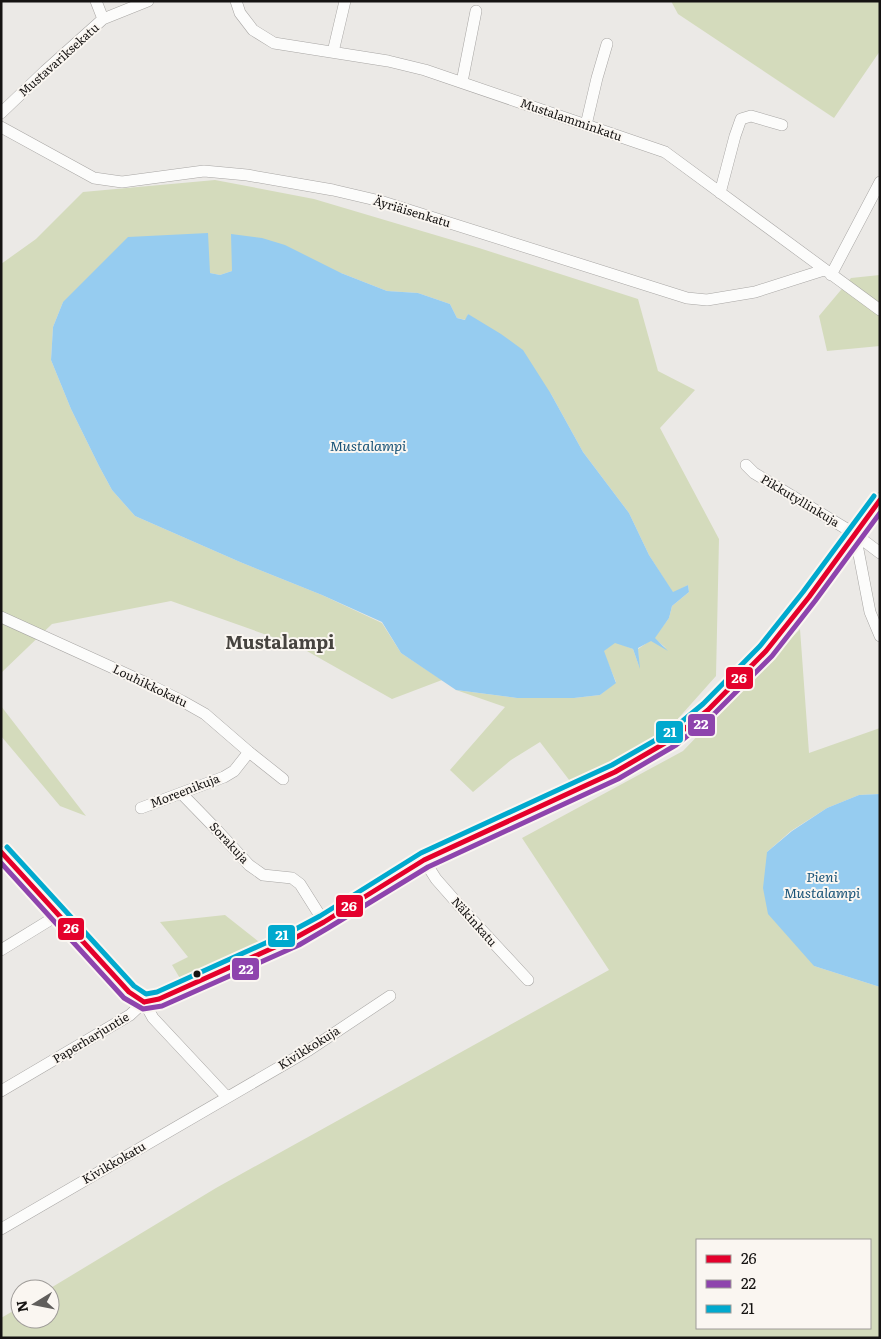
<svg xmlns="http://www.w3.org/2000/svg" width="881" height="1339" viewBox="0 0 881 1339" font-family="Literata,serif">
  <style>
    .green { fill: #d4dbbc; fill-rule: evenodd }
    .water { fill: #96ccf0 }
    .lines { fill: none; stroke-linecap: round; stroke-linejoin: round }
    .minor-casing { stroke: #a8a6a4; stroke-width: 12 }
    .tertiary-casing { stroke: #a8a6a4; stroke-width: 15 }
    .minor { stroke: #fcfcfb; stroke-width: 11 }
    .tertiary { stroke: #fcfcfb; stroke-width: 14 }
    .bus-1-casing { stroke: #faf6f1; stroke-width: 9 }
    .bus-2-casing { stroke: #faf6f1; stroke-width: 9 }
    .bus-3-casing { stroke: #faf6f1; stroke-width: 9 }
    .bus-1 { stroke: #e4002b; stroke-width: 5 }
    .bus-2 { stroke: #8e44ad; stroke-width: 5 }
    .bus-3 { stroke: #00a9ce; stroke-width: 5 }
    .bus-dot { fill: #151312; stroke: #faf6f1; stroke-width: 2 }
    .labels { text-anchor: middle; stroke-width: 4; stroke-linejoin: round; paint-order: stroke }
    .street-label { font-size: 12px; fill: #151312; stroke: #faf6f1 }
    .water-label { font-size: 14px; font-style: italic; fill: #1a5478; stroke: #faf6f1 }
    .district-label { font-size: 18px; font-weight: bold; fill: #46433f; stroke: #faf6f1 }
    .line-badge { stroke: #faf6f1; stroke-width: 2 }
    .badge-label { font-size: 14px; text-anchor: middle; font-weight: bold; fill: #fff }
  </style>
  <rect width="100%" height="100%" fill="#ebe9e6"/>
  <path class="green" d="M671,1H880V51L834,118L678,14Z
    M215,180L314,199L479,248L638,299L658,371L695,390L660,428L719,539L716,676L667,731L622,761L573,785L540,742L511,760L473,792L450,770L505,707L456,690L517,698H574L600,695L616,682L603,651L615,642L633,649L639,666L638,649L651,640L666,648L654,638L669,618L672,606L689,592L688,585L673,593L649,555L629,513L583,452L551,394L468,314L466,320L457,318L450,304L418,293L387,291L341,273L232,271L220,275L210,273L63,302L53,327L51,360L71,409L99,466L112,490L135,516L240,562L322,595L382,623L401,653L442,680L392,699L298,646L171,601L52,624L1,673V264L36,239L83,192Z
    M880,275V346L827,351L819,316L851,278Z
    M800,629L809,753L880,728V794L859,795L827,808L791,831L767,852L814,966L880,987V1338H1V1318L20,1307V1319H50L49,1289L216,1188L609,970L522,838L683,751ZM697,1240H870V1328H697Z
    M1,706L86,816L60,806L1,736Z
    M225,915L263,945L181,980L172,965L188,957L160,922Z"/>
  <path class="water" d="M208,233L210,273L220,275L232,271L231,234L262,238L285,245L341,273L387,291L418,293L450,304L457,318L465,320L468,314L501,334L523,350L551,394L583,452L629,513L649,555L673,592L688,585L689,592L672,606L669,618L655,638L668,651L651,641L638,648L640,669L633,649L615,643L604,651L616,683L600,695L574,698H517L456,690L401,653L382,622L322,595L240,562L135,516L112,490L99,466L71,409L51,360L53,327L63,302L128,237Z
    M880,794V987L814,966L768,914L763,888L767,852L792,831L827,808L859,795Z"/>
  <g class="lines">
    <g class="minor-casing">
      <path id="minor" d="M96,1L103,19
        M236,1L240,13L253,30L274,43L388,61L425,70L665,152L880,310
        M333,52L345,1
        M462,82L476,11
        M1,113L45,71L103,19L148,1
        M586,125L597,78L607,44
        M1,127L94,178L122,182L204,171L247,175L333,190L380,201L687,298L707,300L755,292L824,270
        M720,193L735,136L741,119L751,116L782,125
        M831,275L880,182
        M746,465L754,473L855,534L880,553
        M855,534L870,612L880,636
        M1,617L144,682L182,701L205,714L249,752L283,779
        M181,793L216,829L249,865L263,875L292,878L300,884L324,922
        M141,808L224,777L234,771L249,752
        M1,852L129,992L144,1002L153,1018L227,1097
        M424,860L436,879L465,912L528,980
        M1,950L58,915
        M1,1091L130,1015L144,1002
        M1,1229L309,1050L390,996"/>
    </g>
    <g class="tertiary-casing">
      <path id="tertiary" d="M144,1002L159,999L295,938L324,922L424,860L517,818L615,772L672,739L708,710L766,651L809,597L880,500"/>
    </g>
    <use href="#minor" class="minor"/>
    <use href="#tertiary" class="tertiary"/>
    <g class="bus-1-casing">
      <path id="bus-1" d="M1,852L129,992L144,1002
        M144,1002L159,999L295,938L324,922L424,860L615,772L672,739L708,710L766,651L809,597L880,500"/>
    </g>
    <g class="bus-2-casing">
      <path id="bus-2" d="M1,863L124,998L143,1009L162,1006L299,945L328,928L428,867L618,779L676,745L713,715L772,656L815,601L880,513"/>
    </g>
    <g class="bus-3-casing">
      <path id="bus-3" d="M7,847L134,986L146,994L157,992L292,931L320,916L421,853L612,765L668,733L703,704L760,646L803,592L874,496"/>
    </g>
    <use href="#bus-1" class="bus-1"/>
    <use href="#bus-2" class="bus-2"/>
    <use href="#bus-3" class="bus-3"/>
  </g>
  <circle class="bus-dot" cx="197" cy="974" r="4.5"/>
  <g class="labels">
    <g class="street-label">
      <text transform="translate(59 60) rotate(-42)" y="4">Mustavariksekatu</text>
      <text transform="translate(571 120) rotate(19)" y="4">Mustalamminkatu</text>
      <text transform="translate(412 212) rotate(17)" y="4">Äyriäisenkatu</text>
      <text transform="translate(800 501) rotate(31)" y="4">Pikkutyllinkuja</text>
      <text transform="translate(150 686) rotate(26)" y="4">Louhikkokatu</text>
      <text transform="translate(185 791) rotate(-21)" y="4">Moreenikuja</text>
      <text transform="translate(229 843) rotate(47)" y="4">Sorakuja</text>
      <text transform="translate(474 922) rotate(48)" y="4">Näkinkatu</text>
      <text transform="translate(91 1038) rotate(-31)" y="4">Paperharjuntie</text>
      <text transform="translate(309 1048) rotate(-32)" y="4">Kivikkokuja</text>
      <text transform="translate(114 1163) rotate(-30)" y="4">Kivikkokatu</text>
    </g>
    <g class="water-label">
      <text x="368" y="451">Mustalampi</text>
      <text x="822" y="882">Pieni<tspan x="822" dy="16">Mustalampi</tspan></text>
    </g>
    <g class="district-label">
      <text x="280" y="649">Mustalampi</text>
    </g>
  </g>
  <g class="line-badge">
    <rect x="725" y="666" width="29" height="24" rx="5" fill="#e4002b"/>
    <rect x="687" y="713" width="29" height="24" rx="5" fill="#8e44ad"/>
    <rect x="655" y="720" width="29" height="24" rx="5" fill="#00a9ce"/>
    <rect x="335" y="894" width="29" height="24" rx="5" fill="#e4002b"/>
    <rect x="57" y="917" width="28" height="24" rx="5" fill="#e4002b"/>
    <rect x="267" y="924" width="29" height="24" rx="5" fill="#00a9ce"/>
    <rect x="231" y="957" width="29" height="24" rx="5" fill="#8e44ad"/>
  </g>
  <g class="badge-label">
    <text x="739" y="683">26</text>
    <text x="701" y="729">22</text>
    <text x="670" y="737">21</text>
    <text x="349" y="911">26</text>
    <text x="71" y="933">26</text>
    <text x="282" y="940">21</text>
    <text x="246" y="974">22</text>
  </g>
  <rect width="881" height="1339" fill="none" stroke="#151312" stroke-width="5"/>
  <rect x="696" y="1239" width="175" height="90" fill="#faf6f1" stroke="#9e9b98"/>
  <rect x="706" y="1255" width="25" height="8" fill="#e4002b" stroke="#9e9b98"/>
  <text x="741" y="1264" font-size="15" fill="#151312">26</text>
  <rect x="706" y="1280" width="25" height="8" fill="#8e44ad" stroke="#9e9b98"/>
  <text x="741" y="1289" font-size="15" fill="#151312">22</text>
  <rect x="706" y="1305" width="25" height="8" fill="#00a9ce" stroke="#9e9b98"/>
  <text x="741" y="1314" font-size="15" fill="#151312">21</text>
  <g transform="translate(35 1304) rotate(260)"><circle r="24" fill="#faf6f1" stroke="#9e9b98"/>
  <path d="M0-4L9 19L0 12L-9 19Z" fill="#605e5c"/>
  <text y="-8" font-size="14" font-weight="bold" text-anchor="middle" fill="#151312">N</text>
  </g>
</svg>
